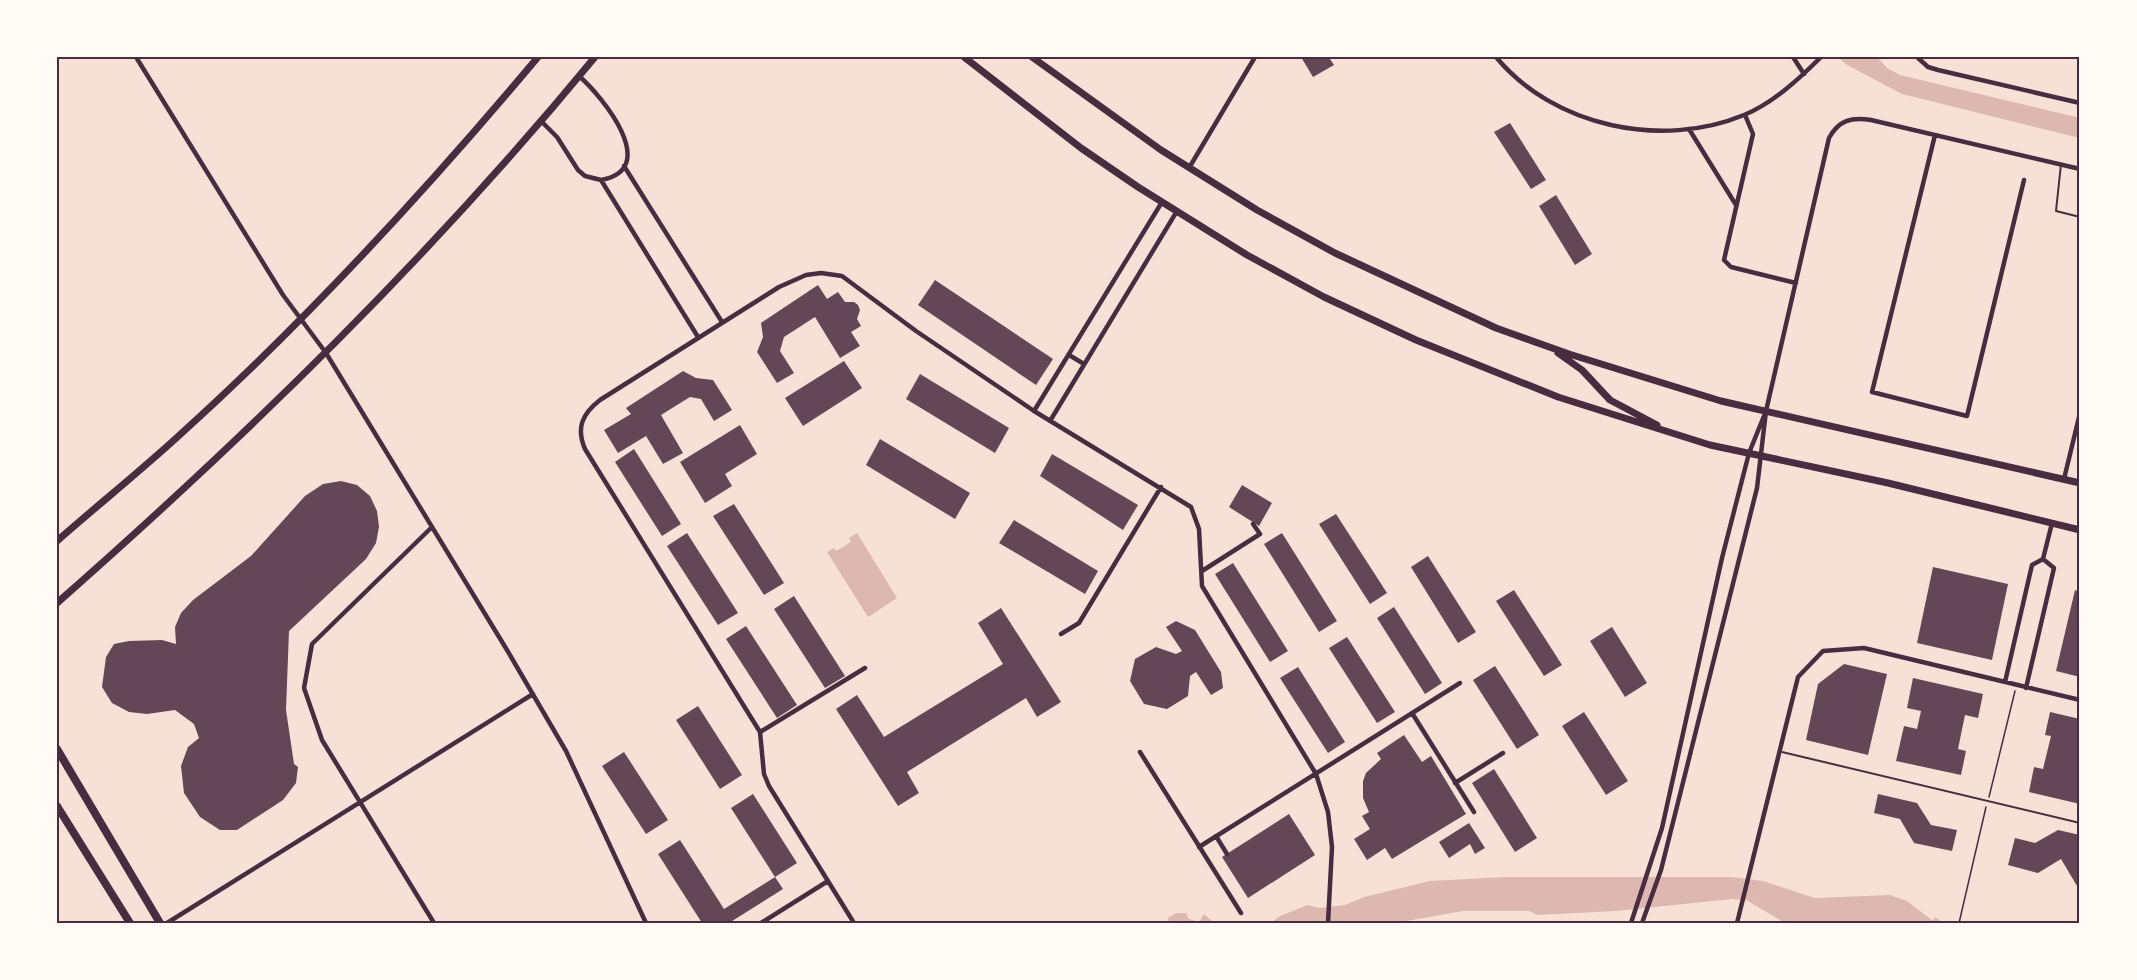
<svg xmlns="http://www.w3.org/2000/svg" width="2137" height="980" viewBox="0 0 2137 980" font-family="'Noto Sans',sans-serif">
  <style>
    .water { fill: #dcb8b0 }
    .building { fill: #644757 }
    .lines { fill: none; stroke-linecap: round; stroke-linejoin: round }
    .path { stroke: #4a2c40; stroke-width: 1.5 }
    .service { stroke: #4a2c40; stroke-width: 2 }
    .minor { stroke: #4a2c40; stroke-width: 4.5 }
    .secondary { stroke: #4a2c40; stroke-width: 7 }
    .primary { stroke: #4a2c40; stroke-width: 8 }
    .neatline { fill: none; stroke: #4a2c40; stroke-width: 2 }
  </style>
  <rect width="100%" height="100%" fill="#f7e1d7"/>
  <path class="water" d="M1838,57H1877L1887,68L1900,75L2080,118V138L1902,94L1847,65Z
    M857,533L897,598L868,617L827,552L834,548L836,551L851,542L849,538Z
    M1504,877H1732L1763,881L1815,898L1890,895L1907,901L1933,921L1935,917L1944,923H1785L1746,900L1732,899L1616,911L1537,915L1529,911H1463L1395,923H1271L1280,916L1308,905L1319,908L1345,905L1364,897L1430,881Z
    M1176,913H1186L1189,919L1199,922L1204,914L1214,923H1169L1168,918Z"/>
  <path class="building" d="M1301,57H1334L1330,59L1334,65L1313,77Z
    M1510,123L1546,180L1531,189L1494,132Z
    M1556,195L1592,254L1575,265L1539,206Z
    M935,280L1053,359L1036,385L918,305Z
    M818,285L827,299L838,292L845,302H854L858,305L860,310L857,319L861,326L851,332L860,346L840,358L815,317L784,337L780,351L794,373L777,383L757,352L763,337L761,323Z
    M844,361L862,388L803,426L785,398Z
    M683,371L696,378L713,380L732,410L714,421L701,399L690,397L661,415L683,453L663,464L646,436L618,453L604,430L631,414L626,408Z
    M920,374L1009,428L995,453L906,399Z
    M740,425L757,454L725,474L732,486L705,503L680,462Z
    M880,439L970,493L955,519L866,465Z
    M634,449L681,524L662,536L615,462Z
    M1052,454L1138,505L1123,530L1040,476Z
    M341,481L357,485L370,496L377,511L379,527L376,543L366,559L289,631L286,710L294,764L298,767L296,783L283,800L237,830H220L200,817L184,793L181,766L188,747L199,738L194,724L175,710L147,714L129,712L112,703L102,687L106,657L114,644L129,641L162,640L176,644L175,627L181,613L193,600L251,556L305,496L323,484Z
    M1242,485L1272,503L1259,526L1229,507Z
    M734,504L784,583L764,595L713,516Z
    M1336,514L1387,593L1370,604L1319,524Z
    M1014,520L1098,571L1085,594L999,543Z
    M687,533L738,613L718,625L667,546Z
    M1282,533L1337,621L1319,632L1264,544Z
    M1428,556L1476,632L1458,643L1411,567Z
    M1233,563L1288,651L1270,662L1215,574Z
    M1933,567L2008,584L1992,660L1917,643Z
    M1514,590L1562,665L1544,676L1496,601Z
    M2075,590L2080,592V677L2056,671Z
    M794,596L845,676L825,688L774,609Z
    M1394,607L1442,683L1425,694L1377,618Z
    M1001,608L1061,702L1037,717L1026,698L907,772L919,793L898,806L836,709L857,695L884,737L1003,664L978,623Z
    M1176,621L1195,630L1221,672L1223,688L1211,695L1196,672L1190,676L1188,696L1167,709L1144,704L1130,681L1135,659L1156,647L1176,654L1182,651L1166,627Z
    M746,626L797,705L777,718L726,639Z
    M1612,627L1647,683L1625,697L1590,641Z
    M1347,637L1395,712L1377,723L1329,648Z
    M1844,664L1887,674L1868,755L1806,740L1818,684Z
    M1495,666L1539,735L1517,749L1473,680Z
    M1298,667L1345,742L1328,753L1280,678Z
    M1913,678L1983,694L1978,718L1965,715L1958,749L1966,751L1961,775L1896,761L1904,726L1917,729L1921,711L1907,708Z
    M698,706L742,775L720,789L676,720Z
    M1584,712L1628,781L1606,795L1562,726Z
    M2050,712L2080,719V804L2029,792L2034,767L2043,769L2051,736L2045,735Z
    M1404,735L1422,762L1431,756L1466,814L1392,859L1385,848L1367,860L1354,839L1370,829L1362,816L1369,812L1363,798V781L1366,773L1381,759L1377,753Z
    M624,752L668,820L646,834L602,766Z
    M1494,769L1537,838L1515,852L1472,783Z
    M753,794L797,863L775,877L731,808Z
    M1878,794L1917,803L1931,825L1957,830L1952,851L1914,843L1900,819L1874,813Z
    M1289,814L1315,855L1248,898L1222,857Z
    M1469,823L1485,848L1475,854L1470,844L1449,858L1439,842Z
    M2058,830L2080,835V891L2061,859L2038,873L2008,865L2015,838L2035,843Z
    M680,840L724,909L775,877L783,889L729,923H702L658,854Z"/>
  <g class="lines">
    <path class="path" d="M1989,797L2015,691
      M1959,923L1986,807"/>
    <path class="service" d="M2061,164L2056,211L2080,217
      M1782,752L2080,823"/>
    <path class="minor" d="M136,57L283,295L326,353L507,650L566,751L646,923
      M1496,57C1554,127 1662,149 1744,115C1773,103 1799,79 1821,57
      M1793,57L1804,74
      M1917,57L1928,67L1938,70L2080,103
      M1745,115L1753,134L1724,260L1731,267L1796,283
      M542,122L557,137L578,170L585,176L601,180C662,169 602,96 579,76
      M1689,129L1736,205
      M1935,135L1872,392L1967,416L2024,180
      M624,166L722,322
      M1189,168L1255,57
      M601,180L698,337
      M1069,355L1084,364
      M1034,411L1162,202
      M1050,421L1177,211
      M2064,479L2080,413
      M432,527L312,644L304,688L322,740L434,923
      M2043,559L2052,523
      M1202,571L1260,534L1253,524
      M1061,634L1079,623L1161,487
      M2005,682L2032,565L2043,559L2054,568L2026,688
      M1412,713L1474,812
      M760,732L865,668
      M1140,752L1241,913
      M1455,783L1503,753
      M1216,836L1227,854
      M1199,847L1460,683
      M167,923L533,694
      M761,923L828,881
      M854,923L769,786L764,774L760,732L585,449C576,428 582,414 600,400L779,287L806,275L821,273L842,276L916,331L1034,411L1191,507L1199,529L1202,586L1316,774L1328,812L1332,847L1328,923
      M1631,923L1662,828L1722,558L1749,453L1764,416
      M1642,923L1661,870L1757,488L1766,411L1829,138C1839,120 1851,117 1871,120L2080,169
      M1737,923L1798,677L1823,651L1864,648L2080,700"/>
    <path class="secondary" d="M964,57L1081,148L1138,187L1247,255L1324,297L1416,340L1558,397L1710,445L1888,483L2080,530
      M1032,57L1161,150L1257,210L1335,253L1496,328L1569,354L1721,401L2080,483
      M1558,353L1582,370L1610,400L1657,425
      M57,541C99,504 143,469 184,431C311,316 428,188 538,57
      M57,603C249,434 432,255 595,57"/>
    <path class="primary" d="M57,749L160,923
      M57,806L130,923"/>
  </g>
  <rect width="2137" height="980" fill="none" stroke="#fffaf5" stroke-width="117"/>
  <rect x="58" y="58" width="2020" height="864" class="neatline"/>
</svg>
